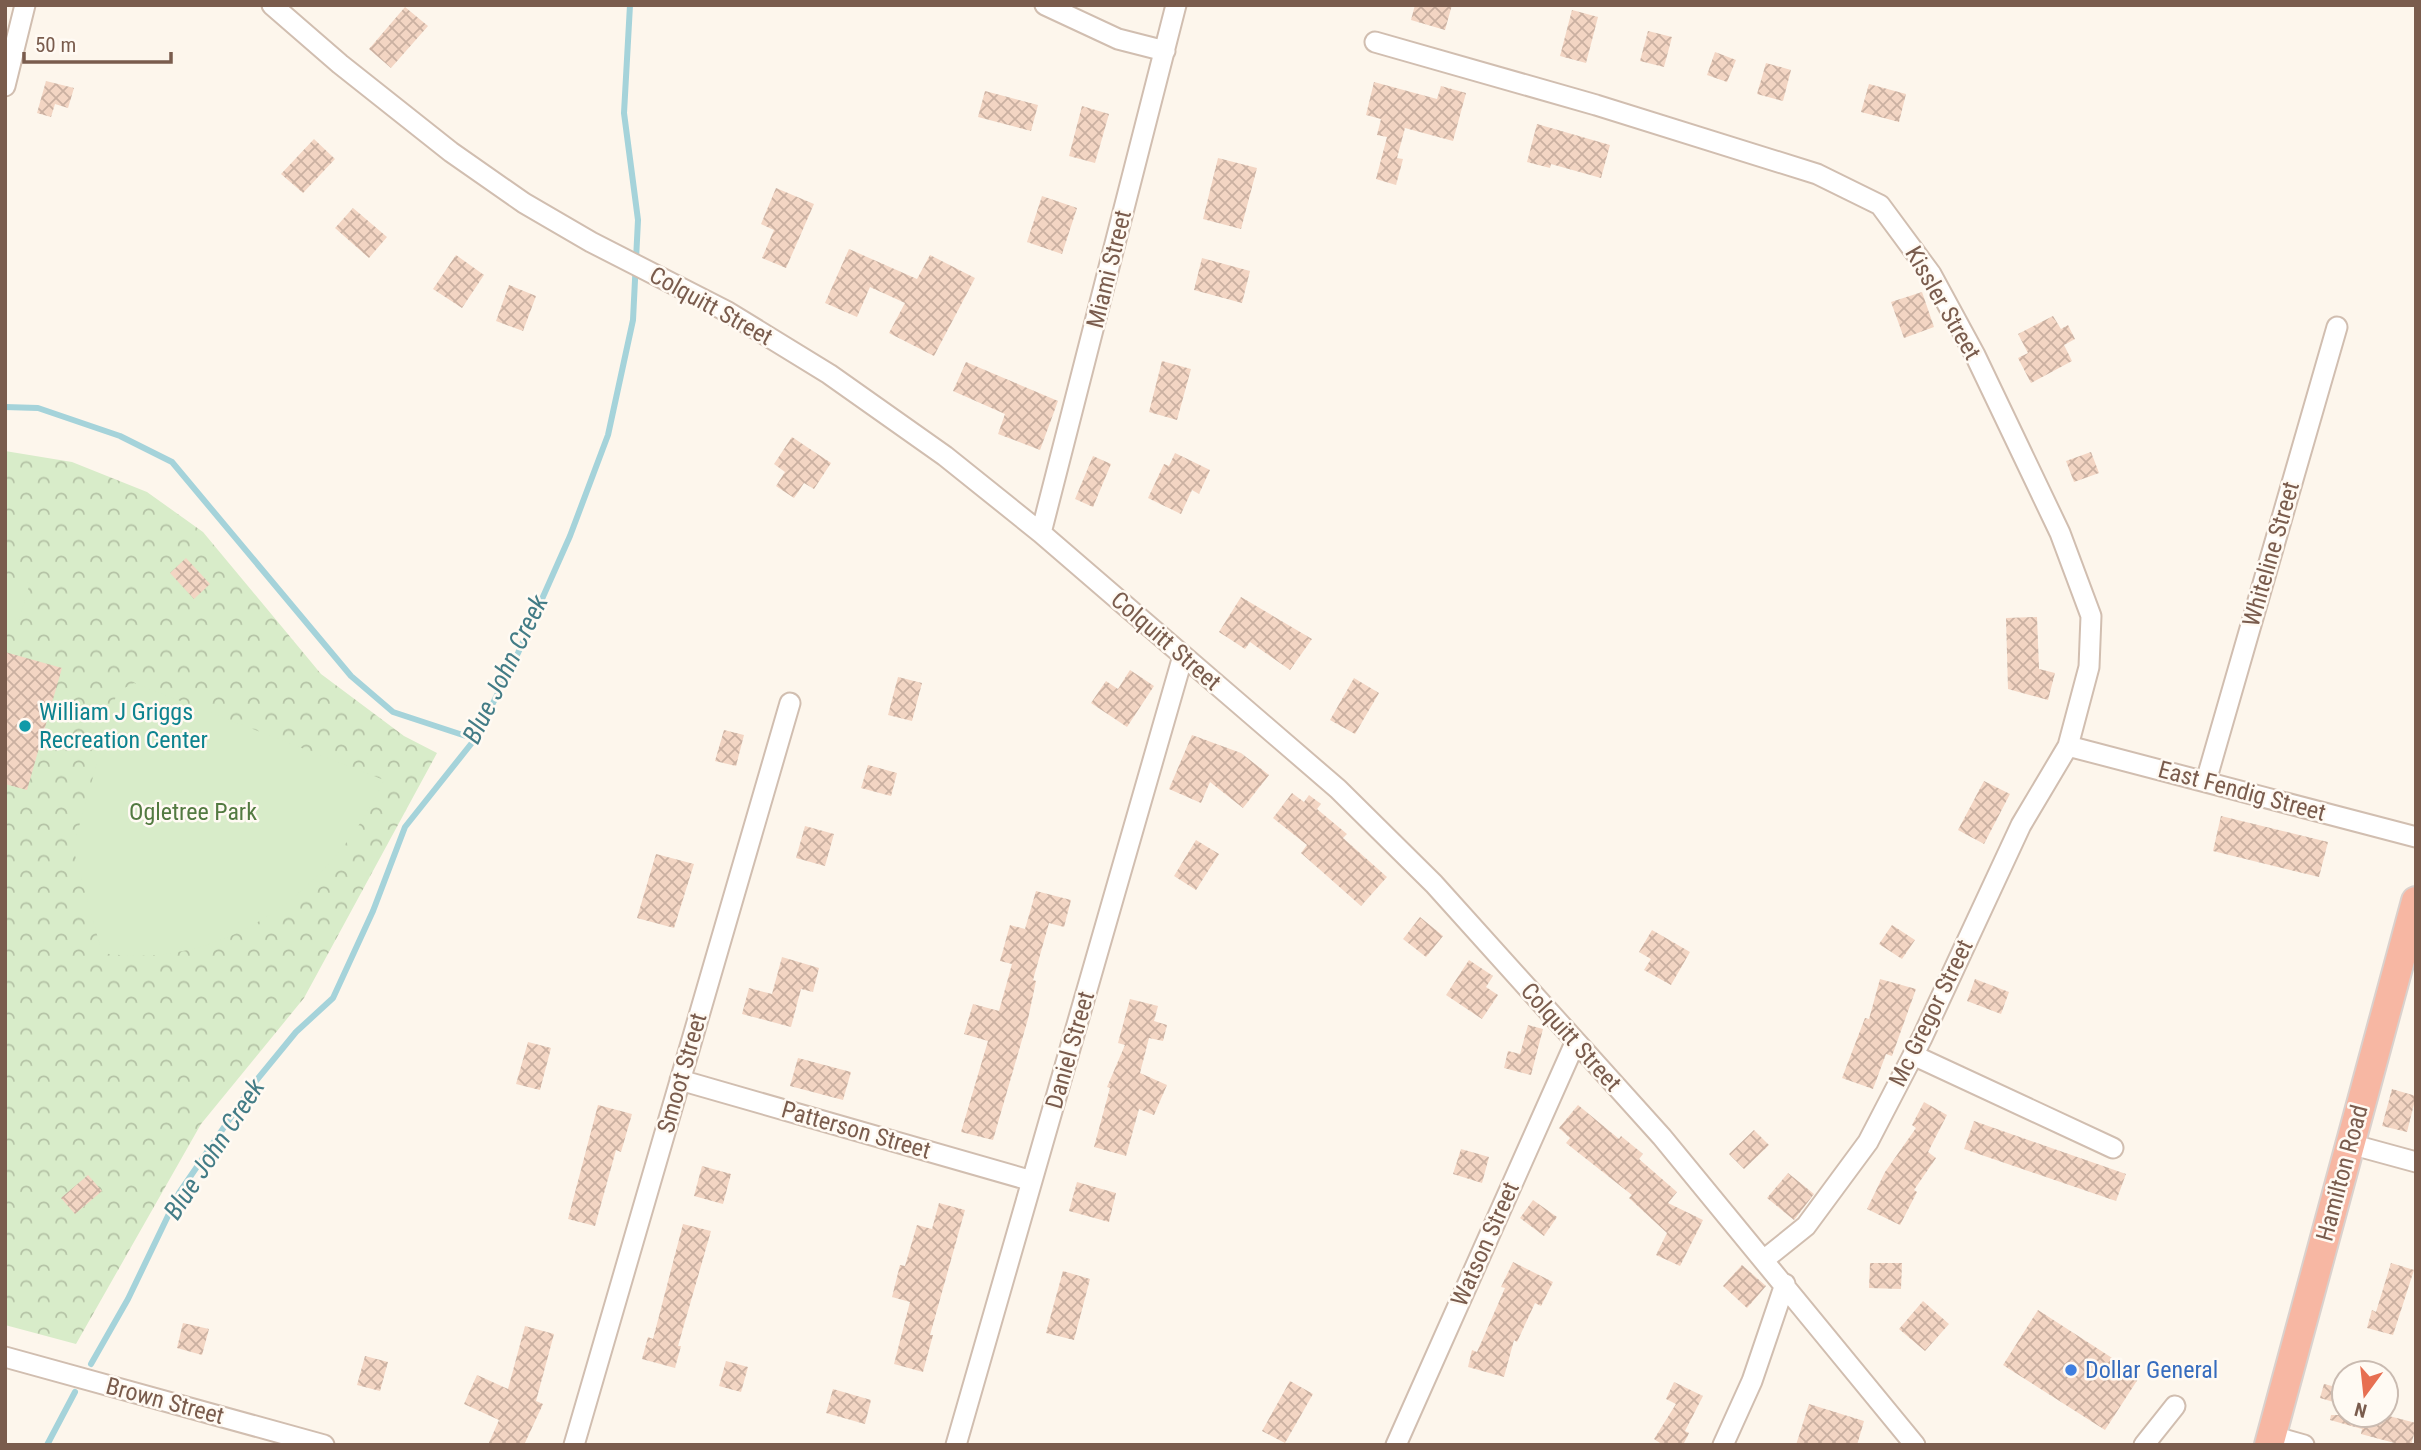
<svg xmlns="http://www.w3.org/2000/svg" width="2421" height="1450" viewBox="0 0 2421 1450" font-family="'Roboto Condensed',sans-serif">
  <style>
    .forest { fill: url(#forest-crowns) }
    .pitch { fill: #d8ecc9 }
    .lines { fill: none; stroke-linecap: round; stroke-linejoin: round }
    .stream { stroke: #a5d3da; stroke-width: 6 }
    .building { fill: url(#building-cross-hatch) }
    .minor-casing { stroke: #d1beb0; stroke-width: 23 }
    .highway-casing { stroke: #dad1cd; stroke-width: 32 }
    .minor { stroke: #fff; stroke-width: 19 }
    .highway { stroke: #f7b7a3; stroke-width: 28 }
    .culture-dot { fill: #0f9aa8; stroke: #fffaf3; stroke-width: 2.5 }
    .shop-dot { fill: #3f7fe0; stroke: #fffaf3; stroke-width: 2.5 }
    .labels { text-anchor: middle; stroke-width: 5; stroke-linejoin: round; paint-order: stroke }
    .street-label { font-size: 24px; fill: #7a5c4d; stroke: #fffaf3 }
    .culture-label { font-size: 24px; fill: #0d838f; stroke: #fffaf3; text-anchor: start }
    .park-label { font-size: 24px; fill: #537a41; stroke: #fffaf3 }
    .shop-label { font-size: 24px; fill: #366cbe; stroke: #fffaf3; text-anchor: start }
    .water-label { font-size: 26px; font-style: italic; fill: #437c86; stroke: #fffaf3 }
  </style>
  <defs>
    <pattern id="forest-crowns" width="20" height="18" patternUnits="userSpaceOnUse" patternTransform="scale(1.75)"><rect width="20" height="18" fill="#d8ecc9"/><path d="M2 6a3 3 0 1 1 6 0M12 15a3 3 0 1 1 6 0" fill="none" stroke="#b4c2a5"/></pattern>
    <pattern id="building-cross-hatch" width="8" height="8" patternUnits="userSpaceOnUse" patternTransform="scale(1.75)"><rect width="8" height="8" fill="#f3d5c3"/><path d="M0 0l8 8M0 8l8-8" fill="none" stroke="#cab0a1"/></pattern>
  </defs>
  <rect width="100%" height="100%" fill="#fdf6ec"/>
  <path class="forest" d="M5,451L72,462L147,492L203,532L321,674L404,736L437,753L304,998L201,1124L76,1344L5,1325Z"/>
  <path class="pitch" d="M5,576L30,583L19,620L5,616Z
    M134,683L384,780C334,888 226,972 102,953L73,848L117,692Z"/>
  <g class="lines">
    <path class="stream" d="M5,407L38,408L120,436L172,462L351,676L393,712L475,739
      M91,1364L128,1299L179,1193L255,1082L296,1032L333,998L373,911L405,827L475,739L518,653L570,536L608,435L633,320L638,220L624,113L630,5
      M47,1445L75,1392"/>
  </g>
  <path class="building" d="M1415,5H1452L1445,30L1411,20Z
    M405,7L428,26L391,68L369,49Z
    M1572,10L1598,17L1586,63L1560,56Z
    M1648,31L1672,37L1664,67L1640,61Z
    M1715,52L1736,60L1727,82L1707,75Z
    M1766,63L1791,70L1783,101L1757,94Z
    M46,81L74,88L68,108L55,104L51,117L37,113Z
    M1374,82L1437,99L1441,86L1466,93L1453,141L1405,128L1397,158L1403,159L1396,185L1376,179L1387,137L1377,135L1381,119L1366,115Z
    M1869,84L1906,94L1899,122L1861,112Z
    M985,91L1038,105L1031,131L978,117Z
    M1082,106L1109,114L1095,163L1069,156Z
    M1537,124L1610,145L1601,178L1551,164L1550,168L1527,162Z
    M314,139L335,159L303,193L281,174Z
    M1218,158L1257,168L1241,229L1203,219Z
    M776,188L814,204L786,268L762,258L774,230L761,224Z
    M1042,196L1077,208L1062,254L1027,242Z
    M353,208L387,237L369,258L335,228Z
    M849,249L917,279L930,255L975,278L934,356L889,333L905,303L870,287L857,317L825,303Z
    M456,255L484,275L462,308L433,289Z
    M1202,258L1250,271L1242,303L1194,290Z
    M509,285L536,296L523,331L496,321Z
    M1922,292L1934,327L1904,338L1891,302Z
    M2053,316L2061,329L2068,325L2075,339L2064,345L2072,361L2031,383L2018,358L2028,353L2018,334Z
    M1162,361L1191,369L1177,420L1149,412Z
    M966,362L1058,401L1040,450L998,434L1005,414L953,391Z
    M792,437L831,463L814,489L804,483L794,498L776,486L785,472L774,464Z
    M2091,452L2099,473L2074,482L2066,461Z
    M1175,453L1210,470L1199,494L1192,490L1181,514L1148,498L1164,464L1169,466Z
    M1093,456L1111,464L1093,507L1075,499Z
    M186,558L210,584L194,599L170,573Z
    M1241,597L1312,639L1290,670L1250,642L1245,649L1219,632Z
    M2037,617L2039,669L2055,673L2048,700L2008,689L2006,618Z
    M5,652L62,668L27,790L5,784Z
    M1130,670L1154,686L1127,727L1091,703L1106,681L1118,689Z
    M898,677L922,683L912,721L888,715Z
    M1354,678L1379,693L1355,734L1330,720Z
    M724,730L744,735L736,766L715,761Z
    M1192,735L1241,753L1269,775L1243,808L1210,782L1201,803L1169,789Z
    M868,765L897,773L891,796L861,788Z
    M1984,781L2010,794L1984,844L1958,830Z
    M1292,793L1304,802L1309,795L1321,804L1317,809L1347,834L1343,838L1387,877L1361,906L1301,853L1307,845L1273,818Z
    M2221,816L2328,842L2319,877L2213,851Z
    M805,826L834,834L825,866L796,858Z
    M1196,840L1219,854L1196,890L1174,876Z
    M656,854L694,864L674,928L637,918Z
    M1036,891L1071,900L1064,927L1049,923L1033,980L1036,981L1028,1019L993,1140L961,1132L988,1041L964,1034L973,1004L999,1011L1012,964L1000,961L1010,925L1025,929Z
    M1420,917L1443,936L1426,957L1403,939Z
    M1892,925L1915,940L1902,959L1879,944Z
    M1652,930L1690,952L1671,985L1644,970L1651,959L1639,952Z
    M782,957L819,968L813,992L801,989L791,1027L742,1014L749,988L772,994Z
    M1469,960L1493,976L1486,987L1498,995L1482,1019L1446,995Z
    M1880,979L1916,989L1892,1056L1886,1054L1873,1089L1842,1078L1865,1018L1869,1019Z
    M1975,979L2009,992L2001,1014L1967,1001Z
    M1130,999L1158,1006L1154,1021L1167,1025L1163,1041L1149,1038L1140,1073L1167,1085L1154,1115L1139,1109L1126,1156L1094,1147L1110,1088L1107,1087L1125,1045L1118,1043Z
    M1528,1025L1543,1029L1531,1075L1504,1068L1508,1051L1520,1054Z
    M528,1042L551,1048L540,1090L516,1084Z
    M798,1058L851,1072L843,1100L790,1086Z
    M2392,1089L2416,1096L2407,1132L2382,1126Z
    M1924,1102L1947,1115L1928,1152L1936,1158L1914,1190L1917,1192L1900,1225L1867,1209L1885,1172L1916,1128L1912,1125Z
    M598,1105L632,1114L621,1152L616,1150L595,1226L568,1219Z
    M1578,1105L1619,1139L1621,1136L1643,1154L1639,1159L1677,1192L1668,1203L1703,1220L1680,1266L1656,1255L1667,1233L1629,1198L1632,1195L1566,1143L1570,1138L1559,1128Z
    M1974,1121L2126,1174L2116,1201L1964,1149Z
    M1754,1130L1769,1145L1744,1169L1729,1154Z
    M1461,1149L1489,1157L1482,1183L1453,1174Z
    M702,1166L731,1174L723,1204L694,1196Z
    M1788,1173L1814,1194L1794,1220L1767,1198Z
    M88,1175L102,1191L75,1214L61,1198Z
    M1077,1182L1116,1193L1109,1222L1069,1211Z
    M1533,1200L1557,1217L1544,1236L1520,1218Z
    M939,1203L965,1210L930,1335H933L923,1372L894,1364L910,1302L892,1297L900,1265L905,1266L917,1225L932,1229Z
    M683,1224L711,1231L678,1346H681L675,1368L642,1359L648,1337L653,1339Z
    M1513,1262L1553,1282L1541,1306L1535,1303L1517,1342L1514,1340L1504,1377L1468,1367L1472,1350L1477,1352L1505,1288L1501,1287Z
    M1870,1263H1902L1901,1289L1869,1288Z
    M2391,1263L2414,1270L2393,1335L2367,1328L2372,1310L2376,1312Z
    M1742,1265L1766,1286L1747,1308L1723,1286Z
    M1063,1271L1090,1279L1074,1340L1046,1333Z
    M1923,1301L1949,1324L1925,1351L1899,1329Z
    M2038,1310L2140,1376L2105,1430L2003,1365Z
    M183,1323L209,1329L202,1355L177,1348Z
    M525,1326L554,1334L536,1401L543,1404L524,1445H488L499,1420L464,1404L477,1375L508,1389Z
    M365,1356L388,1362L380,1391L357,1385Z
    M726,1361L748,1367L741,1392L719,1386Z
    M1290,1381L1313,1394L1285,1443L1262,1431Z
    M1674,1382L1703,1396L1685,1431L1689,1433L1683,1445H1663L1654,1439L1676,1404L1666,1399Z
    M2324,1384L2344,1389V1405L2320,1398Z
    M833,1389L871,1400L865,1424L826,1413Z
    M1809,1404L1864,1421L1857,1445H1796Z
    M2331,1415H2385L2416,1423V1427L2411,1445H2402L2361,1434L2362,1429L2330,1420Z"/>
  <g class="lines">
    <g class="minor-casing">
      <path id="minor" d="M272,5L340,64L451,152L524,203L591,242L728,312L829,374L945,456L1041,533L1338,789L1434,884L1662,1137L1915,1445
        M1045,5L1118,39L1165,51
        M1375,42L1596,105L1817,174L1880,205L1931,274L1975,355L2060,533L2091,616L2089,667L2068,746L2021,825L1922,1038L1868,1142L1806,1226L1765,1259
        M5,86L25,5
        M1041,533L1176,5
        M2068,746L2416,837
        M2206,781L2337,327
        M1913,1055L2113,1148
        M680,1080L1032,1181
        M2350,1144L2416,1162
        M5,1357L324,1445
        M2272,1436L2304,1445
        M574,1445L790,703
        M956,1445L1183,656
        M1396,1445L1575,1043
        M1723,1445L1752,1381L1785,1284
        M2144,1445L2175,1406"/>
    </g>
    <g class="highway-casing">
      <path id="highway" d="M2269,1445L2416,901"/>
    </g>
    <use href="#minor" class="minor"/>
    <use href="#highway" class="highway"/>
  </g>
  <circle class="culture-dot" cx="25" cy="726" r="7"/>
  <circle class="shop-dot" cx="2071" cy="1370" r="7"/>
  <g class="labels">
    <g class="street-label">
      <text transform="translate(1109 269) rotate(-76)" y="8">Miami Street</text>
      <text transform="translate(1943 303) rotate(60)" y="8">Kissler Street</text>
      <text transform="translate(711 306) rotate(29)" y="8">Colquitt Street</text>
      <text transform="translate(2271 554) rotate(-74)" y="8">Whiteline Street</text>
      <text transform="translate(1166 641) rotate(41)" y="8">Colquitt Street</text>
      <text transform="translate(2242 791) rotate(15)" y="8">East Fendig Street</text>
      <text transform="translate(1931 1013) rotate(-64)" y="8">Mc Gregor Street</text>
      <text transform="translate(1571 1037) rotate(48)" y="8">Colquitt Street</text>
      <text transform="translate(1070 1050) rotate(-74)" y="8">Daniel Street</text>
      <text transform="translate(682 1073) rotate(-74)" y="8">Smoot Street</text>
      <text transform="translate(856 1130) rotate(16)" y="8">Patterson Street</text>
      <text transform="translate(2342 1173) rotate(-75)" y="8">Hamilton Road</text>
      <text transform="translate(1485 1244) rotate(-66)" y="8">Watson Street</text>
      <text transform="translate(165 1401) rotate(15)" y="8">Brown Street</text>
    </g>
    <g class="culture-label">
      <text x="39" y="720">William J Griggs<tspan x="39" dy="28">Recreation Center</tspan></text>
    </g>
    <g class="park-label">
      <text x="193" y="820">Ogletree Park</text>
    </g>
    <g class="shop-label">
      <text x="2085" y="1378">Dollar General</text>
    </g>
    <g class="water-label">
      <text transform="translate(505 669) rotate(-64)" y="9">Blue John Creek</text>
      <text transform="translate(214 1149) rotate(-57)" y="9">Blue John Creek</text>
    </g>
  </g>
  <rect width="2421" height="1450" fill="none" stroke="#7a5c4d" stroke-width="14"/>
  <g transform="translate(2365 1394) rotate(195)"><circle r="33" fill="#fffaf3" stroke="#cabbb1" stroke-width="2"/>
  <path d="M0-5L12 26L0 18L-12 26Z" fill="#e76f51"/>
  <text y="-10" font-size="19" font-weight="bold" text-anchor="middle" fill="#7a5c4d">N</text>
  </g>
  <path d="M24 52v10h147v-10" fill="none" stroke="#7a5c4d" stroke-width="3.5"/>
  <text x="35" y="52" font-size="21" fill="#7a5c4d" stroke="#fffaf3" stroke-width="5" paint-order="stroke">50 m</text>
</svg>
